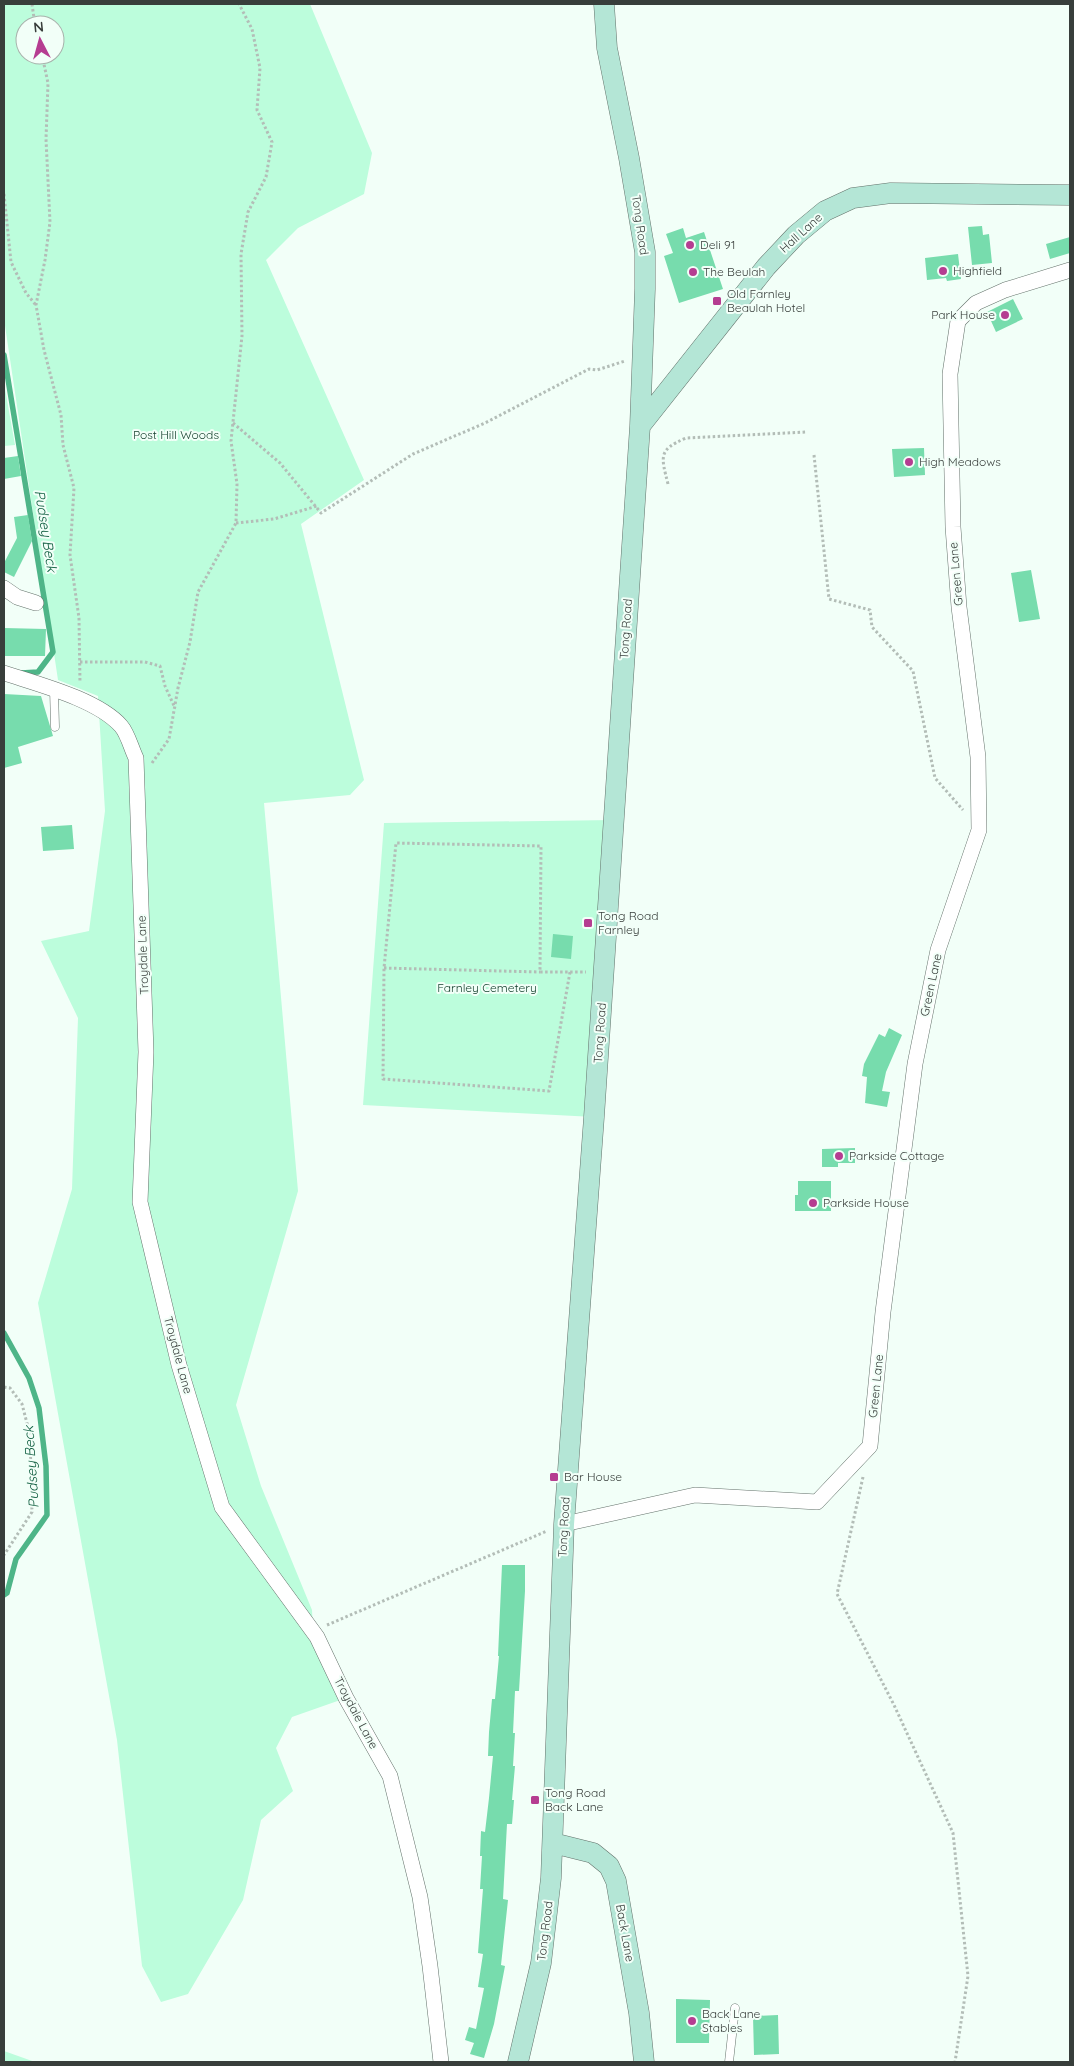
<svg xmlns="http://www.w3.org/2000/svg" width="1074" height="2066" viewBox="0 0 1074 2066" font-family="Quicksand,sans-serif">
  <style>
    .green { fill: #bcfddc; fill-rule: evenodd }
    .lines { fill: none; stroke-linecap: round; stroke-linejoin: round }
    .stream { stroke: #4eb588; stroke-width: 5.5 }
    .building { fill: #77dcad }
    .lane-casing { stroke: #64726b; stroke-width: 9 }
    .street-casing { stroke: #64726b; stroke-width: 16 }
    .secondary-casing { stroke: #64726b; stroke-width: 21 }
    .path { stroke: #b3bdb7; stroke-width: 3; stroke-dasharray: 2.5 2.5; stroke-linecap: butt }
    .lane { stroke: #fff; stroke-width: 8 }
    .street { stroke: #fff; stroke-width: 15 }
    .secondary { stroke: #b4e6d6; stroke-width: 20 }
    .poi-dot { fill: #b53d91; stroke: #f2fff8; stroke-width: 2 }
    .labels { text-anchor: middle; stroke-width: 4; stroke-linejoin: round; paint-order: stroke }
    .street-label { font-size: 12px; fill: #383e3b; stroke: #f2fff8 }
    .poi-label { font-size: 12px; fill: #383e3b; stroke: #f2fff8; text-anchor: start }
    .park-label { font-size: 12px; fill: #16422f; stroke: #f2fff8 }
    .water-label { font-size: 14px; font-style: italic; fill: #136143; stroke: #f2fff8 }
  </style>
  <rect width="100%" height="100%" fill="#f2fff8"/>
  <path class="green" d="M4,4H310L372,153L364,194L298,228L266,260L364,480L301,524L364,780L350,795L264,803L298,1191L236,1405L261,1486L312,1610L313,1631L346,1698L292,1717L276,1748L293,1791L261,1820L243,1900L188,1994L161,2002L142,1966L117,1740L38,1303L72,1189L78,1018L41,941L89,931L105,811L98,696L58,680L4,319ZM25,25H55V55H25Z
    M4,383L15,445L4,446Z
    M613,820L594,1117L363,1105L384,823Z
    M4,2051L35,2062H4Z"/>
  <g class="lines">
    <path class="stream" d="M4,355L53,652L38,672L21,673
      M4,1333L29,1378L39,1408L46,1466L47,1515L16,1559L7,1593L4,1595"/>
  </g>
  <path class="building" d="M982,226L983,235L989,234L992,263L972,265L968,227Z
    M683,228L686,238L704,232L723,289L679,303L664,256L673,253L666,234Z
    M1070,237V253L1050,259L1046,244Z
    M958,254L961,279L947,281L946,278L927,280L925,258Z
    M1013,299L1023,319L996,332L987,312Z
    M924,448L925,475L894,477L892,449Z
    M18,456L21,476L4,479V458Z
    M28,515L32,541L14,577L4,572V563L17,538L14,517Z
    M1031,570L1040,619L1019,622L1011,573Z
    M4,628L46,629L45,656H4Z
    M4,694L41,696L53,736L18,747L22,763L4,768Z
    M72,825L74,849L43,851L41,827Z
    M553,934L573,936L571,959L551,957Z
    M889,1028L902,1035L886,1072L882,1091L890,1092L887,1107L865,1103L867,1077L862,1076L864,1064L879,1034L885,1037Z
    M855,1148V1163H838V1167H822V1149Z
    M798,1181H831V1211H795V1195H798Z
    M502,1565H525V1591L519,1691H515L513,1733H515L513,1766H515L512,1800H514L512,1824H507L503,1899L508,1900L501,1965L505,1966L494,2024L484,2058L470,2054L474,2043L465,2040L469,2027L476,2029L484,1988L478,1987L483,1954L478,1953L483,1889H480L482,1856H480L481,1831L485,1832L489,1798L493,1756H488L489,1732L492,1699H495L499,1656H498Z
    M676,1999L710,2000L709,2043H676Z
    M778,2015L779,2054L754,2055L753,2016Z"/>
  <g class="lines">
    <g class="lane-casing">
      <path id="lane" d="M54,689L55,727
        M729,2062L735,2008"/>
    </g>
    <g class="street-casing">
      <path id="street" d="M4,588L17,597L36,603
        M4,673C37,684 97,699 121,726C128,734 131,748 136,758L146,1052L140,1202L179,1365L222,1507L317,1637L346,1698L390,1776L420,1897L430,1966L441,2062
        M564,1524L695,1495L817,1502L870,1446L883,1312L915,1064L938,950L979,830L978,757L959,607L953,527L950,374L958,321L976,303L1005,290L1070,270"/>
    </g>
    <g class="secondary-casing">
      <path id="secondary" d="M640,426L766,267L796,235L825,211L853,198L891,193L1070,195
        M553,1843L593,1853L609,1866L616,1881L639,2013L644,2062
        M518,2062L541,1963L551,1878L564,1524L594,1117L640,426L645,289V252L629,158L607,48L604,4"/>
    </g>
    <path class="path" d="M32,4L35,25
      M42,55L48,83L46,139L50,222L45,260L36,305L44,350L61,415L63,445L74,488L70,555L79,618L80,683
      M4,194L11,262L26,293L35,304
      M233,423L280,463L321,513L413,454L485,423L589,369L597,370L625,361
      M814,455L829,599L870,610L872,627L913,671L935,778L963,810
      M668,484C661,456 658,450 686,438L806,432
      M236,523L274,519L317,506
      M80,662H145L160,666L165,686L175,708
      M152,763L169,739L178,688L190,642L198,592L236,523L237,484L231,441L242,336L241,254L248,212L266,177L272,142L257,110L260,68L252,29L239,4
      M384,968L540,972
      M570,972L549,1091L383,1079L384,968L396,843L541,846L540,972H586
      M4,1387L10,1388L22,1404L30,1435L32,1512L4,1555
      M863,1477L837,1594L894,1705L953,1833L968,1976L955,2062
      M327,1625L547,1531"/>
    <use href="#lane" class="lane"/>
    <use href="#street" class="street"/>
    <use href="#secondary" class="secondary"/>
  </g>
  <g class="poi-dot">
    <circle cx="690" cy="245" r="5"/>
    <circle cx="943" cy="271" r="5"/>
    <circle cx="693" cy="272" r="5"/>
    <rect x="712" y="296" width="10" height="10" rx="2.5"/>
    <circle cx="1005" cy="315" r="5"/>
    <circle cx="909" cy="462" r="5"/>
    <rect x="583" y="918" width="10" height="10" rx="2.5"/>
    <circle cx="839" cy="1156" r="5"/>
    <circle cx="813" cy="1203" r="5"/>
    <rect x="549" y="1472" width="10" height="10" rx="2.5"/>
    <rect x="530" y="1795" width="10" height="10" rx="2.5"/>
    <circle cx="692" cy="2021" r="5"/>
  </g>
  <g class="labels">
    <g class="street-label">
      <text transform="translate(640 225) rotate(82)" y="4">Tong Road</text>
      <text transform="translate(801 233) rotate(-42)" y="4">Hall Lane</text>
      <text transform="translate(956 574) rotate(-95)" y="4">Green Lane</text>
      <text transform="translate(626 629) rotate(-86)" y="4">Tong Road</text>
      <text transform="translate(143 955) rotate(-92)" y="4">Troydale Lane</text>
      <text transform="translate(931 985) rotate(-78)" y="4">Green Lane</text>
      <text transform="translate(600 1033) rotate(-86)" y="4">Tong Road</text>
      <text transform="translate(178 1355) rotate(75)" y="4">Troydale Lane</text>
      <text transform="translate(876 1386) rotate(-84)" y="4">Green Lane</text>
      <text transform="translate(564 1527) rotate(-87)" y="4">Tong Road</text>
      <text transform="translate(356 1713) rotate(62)" y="4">Troydale Lane</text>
      <text transform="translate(545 1931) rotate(-83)" y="4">Tong Road</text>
      <text transform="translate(625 1933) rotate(80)" y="4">Back Lane</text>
    </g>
    <g class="poi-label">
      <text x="700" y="249">Deli 91</text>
      <text x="953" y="275">Highfield</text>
      <text x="703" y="276">The Beulah</text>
      <text x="727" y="298">Old Farnley<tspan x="727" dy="14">Beaulah Hotel</tspan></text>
      <text x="995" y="319" text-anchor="end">Park House</text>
      <text x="919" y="466">High Meadows</text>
      <text x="598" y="920">Tong Road<tspan x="598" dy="14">Farnley</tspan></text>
      <text x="849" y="1160">Parkside Cottage</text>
      <text x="823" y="1207">Parkside House</text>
      <text x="564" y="1481">Bar House</text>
      <text x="545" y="1797">Tong Road<tspan x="545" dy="14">Back Lane</tspan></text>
      <text x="702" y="2018">Back Lane<tspan x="702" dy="14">Stables</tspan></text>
    </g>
    <g class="park-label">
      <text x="176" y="439">Post Hill Woods</text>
      <text x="487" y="992">Farnley Cemetery</text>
    </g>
    <g class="water-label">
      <text transform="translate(46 531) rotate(81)" y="5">Pudsey Beck</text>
      <text transform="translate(31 1467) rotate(-94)" y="5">Pudsey Beck</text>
    </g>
  </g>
  <rect width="1074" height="2066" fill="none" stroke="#383e3b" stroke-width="10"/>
  <g transform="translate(40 40) rotate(354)"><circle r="24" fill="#f2fff8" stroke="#a8b2ac"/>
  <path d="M0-4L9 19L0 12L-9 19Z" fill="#b53d91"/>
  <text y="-8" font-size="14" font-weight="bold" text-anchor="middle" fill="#383e3b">N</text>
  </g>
</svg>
